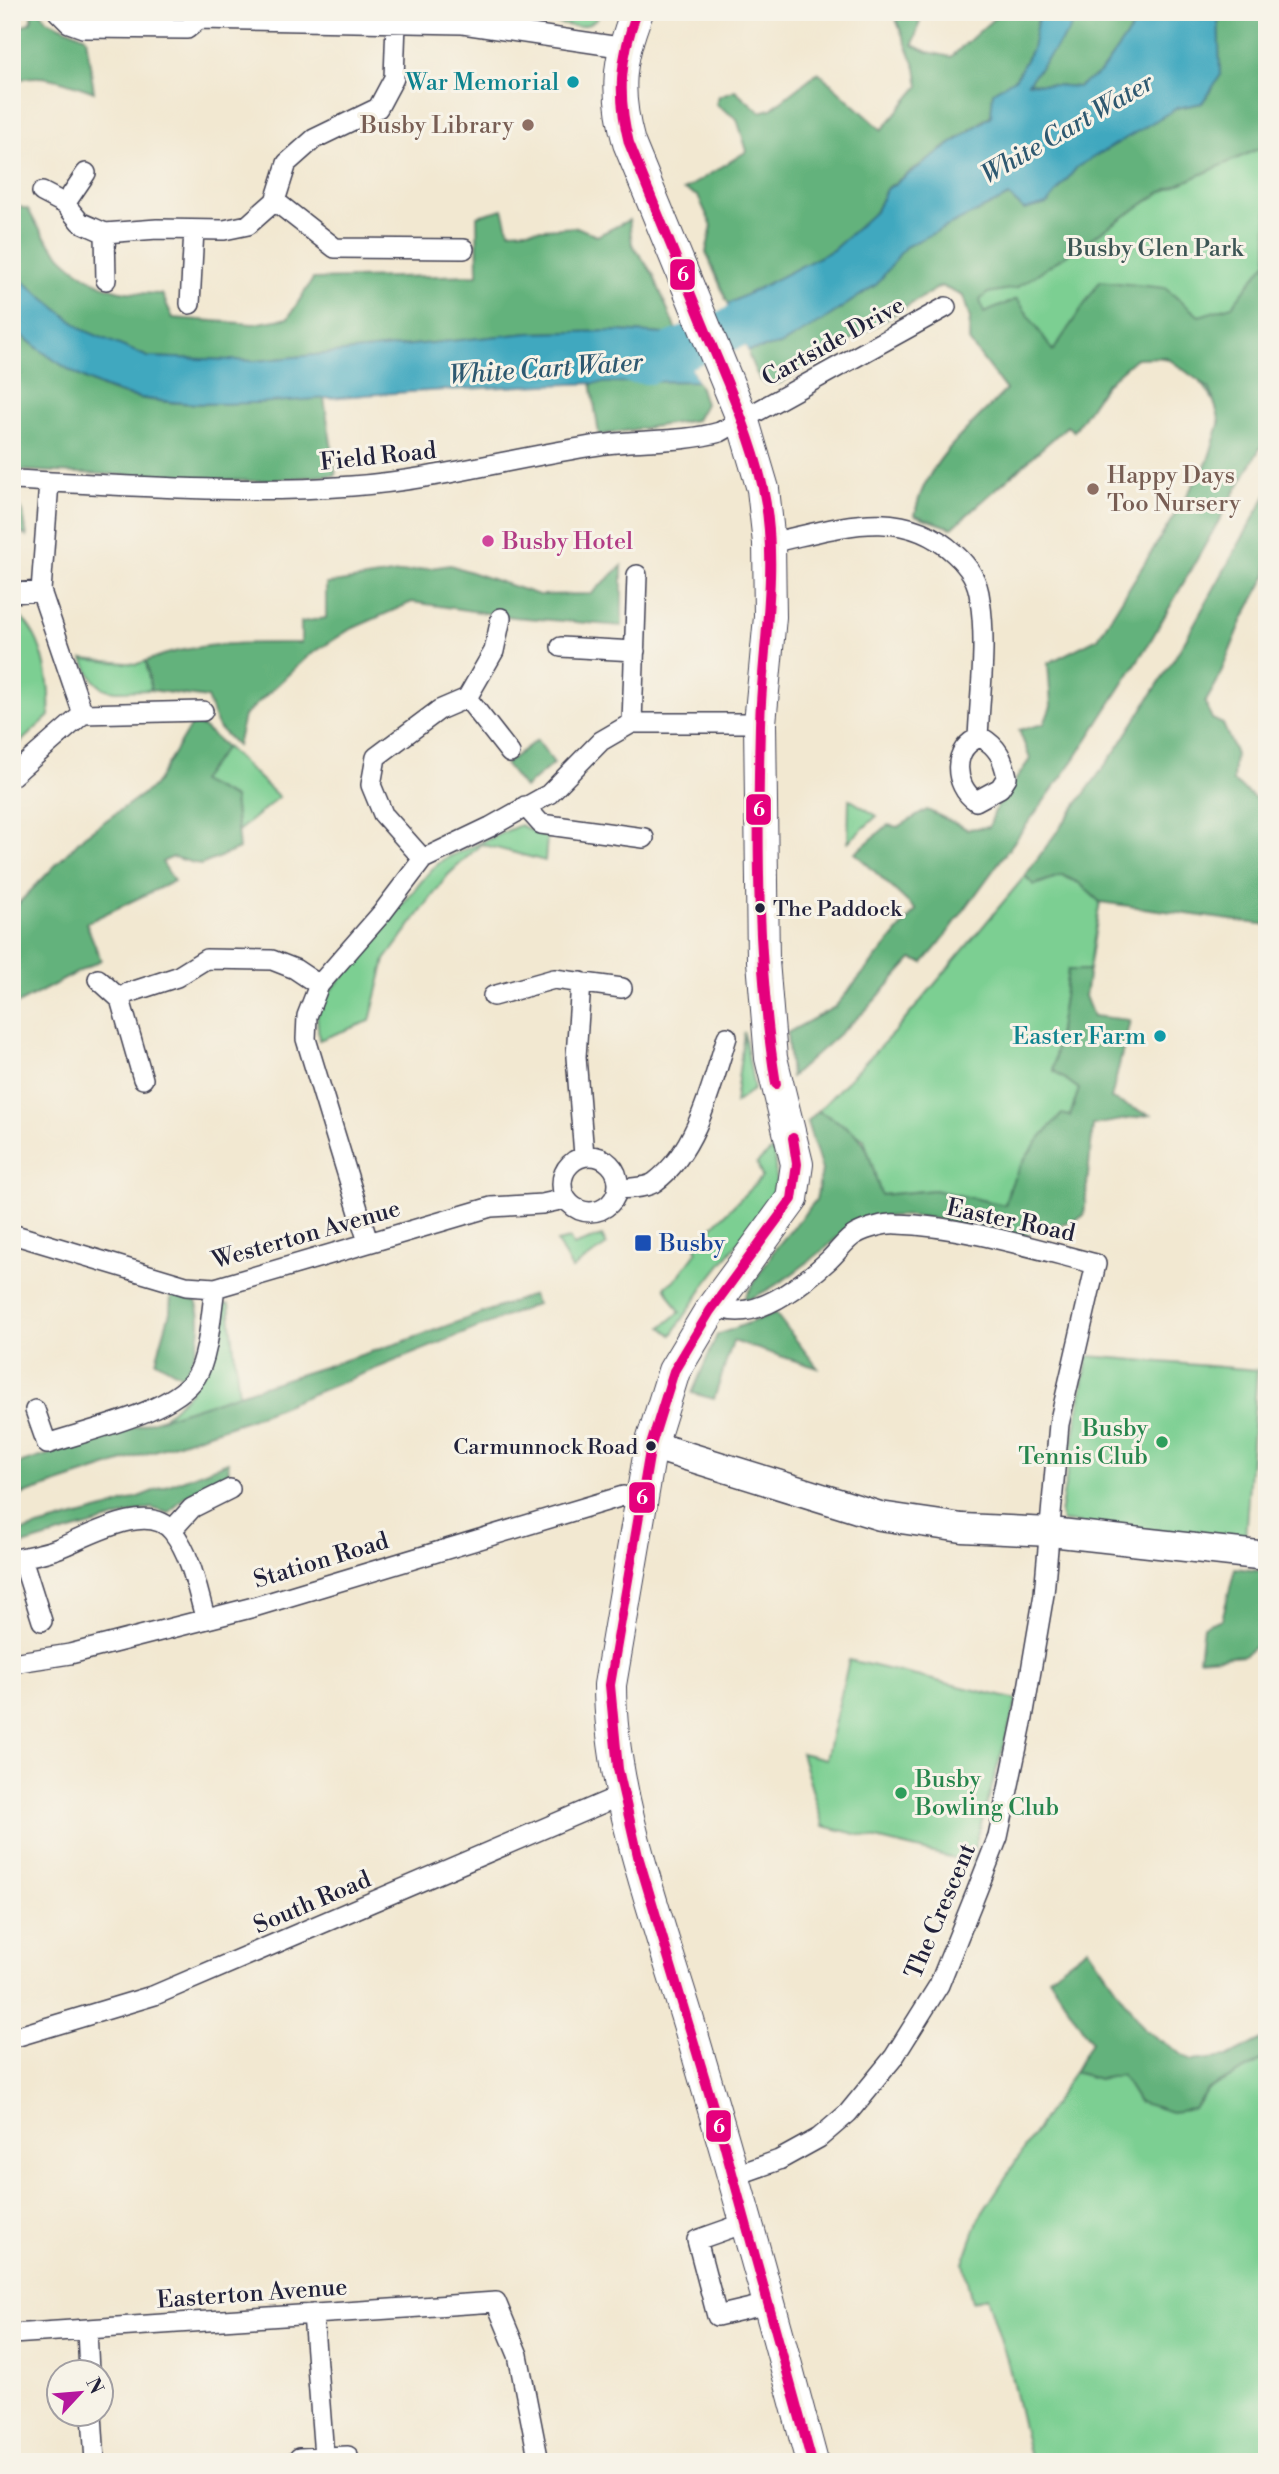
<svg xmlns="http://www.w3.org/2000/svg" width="1279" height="2474" viewBox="0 0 1279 2474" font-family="'Libre Bodoni',serif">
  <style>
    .green { fill: #7bcf92; stroke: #4e7866; stroke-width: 2 }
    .forest { fill: #64b27c; stroke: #436a5c; stroke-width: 2 }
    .water { fill: #3fa8bf; stroke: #30657d; stroke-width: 2 }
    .pier { fill: #f2e8d1 }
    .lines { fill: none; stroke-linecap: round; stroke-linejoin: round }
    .river { stroke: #3fa8bf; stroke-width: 42 }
    .street-casing { stroke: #414052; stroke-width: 22 }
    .secondary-casing { stroke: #414052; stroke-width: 31 }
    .primary-casing { stroke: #414052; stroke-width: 34 }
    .street { stroke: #fff; stroke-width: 19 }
    .secondary { stroke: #fff; stroke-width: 28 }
    .primary { stroke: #fff; stroke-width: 32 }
    .bus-1-casing { stroke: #f7f3e8; stroke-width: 16 }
    .bus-1 { stroke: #e5007d; stroke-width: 10 }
    .culture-dot { fill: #0f9aa8; stroke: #f7f3e8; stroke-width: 2.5 }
    .education-dot { fill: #8d6e63; stroke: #f7f3e8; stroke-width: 2.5 }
    .hotel-dot { fill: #d1479c; stroke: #f7f3e8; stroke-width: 2.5 }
    .bus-dot { fill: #22223b; stroke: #f7f3e8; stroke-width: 2.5 }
    .transit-dot { fill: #1a4fb4; stroke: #f7f3e8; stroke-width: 2.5 }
    .leisure-dot { fill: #2e9e5b; stroke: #f7f3e8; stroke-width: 2.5 }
    .labels { text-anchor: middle; stroke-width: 6; stroke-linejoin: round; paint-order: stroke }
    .bus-label { font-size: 22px; fill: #22223b; stroke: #f7f3e8; text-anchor: start }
    .culture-label { font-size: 24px; fill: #0d838f; stroke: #f7f3e8; text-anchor: end }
    .education-label { font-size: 24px; fill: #785e54; stroke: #f7f3e8; text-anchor: end }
    .park-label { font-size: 24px; fill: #3d5655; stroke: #f7f3e8 }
    .street-label { font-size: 24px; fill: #22223b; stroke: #f7f3e8 }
    .hotel-label { font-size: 24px; fill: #b23c85; stroke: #f7f3e8; text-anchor: start }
    .transit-label { font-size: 24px; fill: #164399; stroke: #f7f3e8; text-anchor: start }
    .leisure-label { font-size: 24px; fill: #27864d; stroke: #f7f3e8; text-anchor: end }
    .water-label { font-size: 26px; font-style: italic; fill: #2e5870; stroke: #f7f3e8 }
    .line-badge { stroke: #f7f3e8; stroke-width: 2.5 }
    .badge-label { font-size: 19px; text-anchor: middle; font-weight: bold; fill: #fff }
  </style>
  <rect width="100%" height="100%" fill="#f7f3e8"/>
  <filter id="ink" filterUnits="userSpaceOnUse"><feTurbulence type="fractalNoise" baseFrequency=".0143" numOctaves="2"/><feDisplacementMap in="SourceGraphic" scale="14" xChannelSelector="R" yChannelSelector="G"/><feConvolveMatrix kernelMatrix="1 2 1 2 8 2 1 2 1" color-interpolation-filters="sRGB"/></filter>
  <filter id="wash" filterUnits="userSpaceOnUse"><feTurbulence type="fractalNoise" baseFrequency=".00686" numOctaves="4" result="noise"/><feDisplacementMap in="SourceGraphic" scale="28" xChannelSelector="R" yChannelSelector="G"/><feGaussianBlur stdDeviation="1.57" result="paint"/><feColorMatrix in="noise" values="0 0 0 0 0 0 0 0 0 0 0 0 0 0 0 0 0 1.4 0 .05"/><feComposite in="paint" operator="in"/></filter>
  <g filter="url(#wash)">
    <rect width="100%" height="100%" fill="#f2e8d1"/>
    <path class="green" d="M544,12L573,17L579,12H603C586,35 566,25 542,19Z
      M1218,12H1267V436L1208,461C1211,449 1221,431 1219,419C1215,385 1172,348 1137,358C1116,364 1087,412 1074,431L1067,426L952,528L915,515C924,462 971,427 1006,390L969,341L970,318L963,296L941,286L780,383L766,384L759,379L1009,196L1220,76Z
      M12,611C44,629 51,683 49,716L12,750Z
      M83,659L137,664L146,661L151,690C112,690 99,700 83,659Z
      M226,747L279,797L238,831L234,798L199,781Z
      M849,799L877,816L848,842Z
      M520,825L547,838L545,861L481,844L448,875L385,960L370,1021L319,1040L317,1017L322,1001L431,870L444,859Z
      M1062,875L1079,883L1100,902L1089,970L1068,971L1053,1070L1079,1089L1070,1117L1009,1188L1005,1205L934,1190L881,1195L864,1139L818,1111L899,1027L1025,876L1035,885Z
      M744,1032L754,1089L735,1103Z
      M774,1148L776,1181L769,1203L707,1282L672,1335L662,1327L680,1312L665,1287L677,1278L697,1251L696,1243L762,1177L757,1163Z
      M602,1236L607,1245L572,1269L557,1242L570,1239L573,1246Z
      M218,1304H229L239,1395L162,1419L190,1392Z
      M1088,1356L1257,1370L1245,1539L1062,1522L1060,1514Z
      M849,1660L1017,1700L970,1862L823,1826L801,1753L826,1759Z
      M1267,2058V2462H1031L1008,2363L987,2297L972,2302L963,2263L979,2218L1074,2072L1099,2079L1121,2074L1138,2102L1194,2109L1206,2090Z"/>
    <path class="forest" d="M33,12H41L47,20L86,37L94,92C69,83 37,69 12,83V32L31,22Z
      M893,12H914L920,21L913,45L928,52L951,57L1001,12H1039L1032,49L1016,78L993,92L991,115L886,189L876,211L833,250L728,304L706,252L712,226L698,196L684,190L747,151L737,119L716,104L719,96L735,90L760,112L771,109L818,72L882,130L919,86L916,68Z
      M1077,12H1144L1100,73L1078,87L1028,83L1069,31Z
      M1218,12H1267V145L1160,193L1016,288L988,293L980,300L984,313L1017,299L1053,351L1100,281L1165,288L1199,316L1232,306L1267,261V436L1151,640L1074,760L940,943L923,963L912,959L865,1011L791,1077L787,1033L835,1007L916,910L855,853L888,825L898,827L927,810L967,829L989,827L996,808L1030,759L1019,730L1044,724L1051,706L1048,663L1098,638L1208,461L1220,421L1210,389L1166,357L1136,358L1105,385L1074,431L1067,426L952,528L915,515C924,462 971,427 1006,390L969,341L970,318L963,296L941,286L780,383C758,389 754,368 747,351L780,345L822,321L877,284L905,247L1009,196L1024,210L1047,204L1077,167L1177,108L1202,103L1220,76Z
      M12,205L28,209C45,244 75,277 113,289C127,294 147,293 162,294L173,318L253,324L288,318L313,279L478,275L477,216L503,209L509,231L577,227L597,236L629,220L632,244L653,274L678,335L618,331L529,333L256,361L148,357L83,330L12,272Z
      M12,327C40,352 85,384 121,394C186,411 258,402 324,398L336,475L254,481L12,470Z
      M698,381L705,404L696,420L599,435L591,382Z
      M1267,494V575L1243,619L1217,682L1205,703L1212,719L1223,724L1235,752L1233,781L1267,808V925L1100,902L1079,883L1062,875L1034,885L1025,876L1119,746L1179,651Z
      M12,502L17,503L23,512L27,536L12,528Z
      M450,565L539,595L591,594L622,566V626L513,617L412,602L349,630L307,657L244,716L237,746L218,727L207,698L151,690L146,661C195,641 249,643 301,643V622L326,618V584Z
      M192,723L203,727L226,747L200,781L234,798L239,849L201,865L173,857L162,862L174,881L86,923L101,960L12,1007V910L84,836L154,786Z
      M537,740L554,763L524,788L505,764Z
      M1068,970H1089L1085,996L1093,1016L1130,1020L1111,1099L1150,1115L1093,1125L1084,1216L1055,1227H1037L1027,1235C975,1231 899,1200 852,1226C842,1232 832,1243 823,1250C797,1271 773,1290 742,1302L775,1249L816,1200L822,1170L807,1122L818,1111C871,1137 864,1141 881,1195L934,1190L1005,1205C1013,1168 1036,1141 1062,1114L1070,1116L1079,1089L1053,1070Z
      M171,1295L196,1301C206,1326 196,1353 184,1377L156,1361L170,1312Z
      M532,1295L537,1304L245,1421L12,1498V1466L405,1341Z
      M775,1313L818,1368L733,1341L714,1399L692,1393L717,1335Z
      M228,1462L229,1475L184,1497L169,1513L151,1508L12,1548V1534L115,1506Z
      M1235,1568L1267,1572V1644L1259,1643L1244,1655L1199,1659L1203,1626L1222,1619Z
      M1088,1948L1145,2030L1191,2061L1227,2057L1267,2036V2058L1206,2090L1194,2109L1172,2112L1138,2102L1121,2075L1099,2079L1074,2072L1091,2042L1049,1977Z"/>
    <path class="water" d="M1039,12H1077L1069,31L1028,83L1078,87L1100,73L1144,12H1218L1220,76L1202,103L1177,108L1077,167L1047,204L1024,210L1009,196L905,247L877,284L822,321L780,345L747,351L728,304L833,250L876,211L886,190L991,116L993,92L1016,78L1032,49Z
      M12,272L83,330L148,357L256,361L529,333L618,331L678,335L698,381C591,382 485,387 379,394C305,399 191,414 120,393C81,382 42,353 12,327Z"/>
    <path class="pier" d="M726,301L749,355L744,353L725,305Z
      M676,332L681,334L701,380L699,385Z"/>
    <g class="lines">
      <path class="river" d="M631,362L648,363L789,305"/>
    </g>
  </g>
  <g filter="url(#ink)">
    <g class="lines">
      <g class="street-casing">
        <path id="street" d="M58,12L69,23L83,28L187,29L199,19L463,24L626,48
          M42,192L65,204L86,173
          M275,201L335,248L464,249
          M65,204L80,222L105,233L157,229L224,230L248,225L275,201L287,163L314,139L378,108L394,78L396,22
          M105,233L106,280
          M190,304L194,230
          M12,480C126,485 239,495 352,486C436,480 516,457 599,445C639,439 681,443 720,432L946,307
          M769,543C833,530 900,502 955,554C969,567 978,580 980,600C987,644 980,693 978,738
          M12,593L41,591
          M561,647L635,651
          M467,698L510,753
          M83,714L203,711
          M632,723L637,575
          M981,737C998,747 1003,758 1007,777L1000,788L976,801C953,786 951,746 981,737Z
          M12,776L83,714L41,591L49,482
          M525,806L541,824L644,838
          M423,859L383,814L371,785L376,757L439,710L467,698L494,651L501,618
          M98,979L120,999
          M581,982L576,1057L584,1155
          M319,985L307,1016L306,1039L368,1242
          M493,996L554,979L622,988
          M143,1079L120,999L128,993L177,977L206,959L272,960L295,969L319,985L382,913L423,859L490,827L549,794L601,741L632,723H760
          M562 1184a28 28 0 1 1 56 0a28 28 0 1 1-56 0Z
          M618,1189C628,1188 647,1188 655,1182C697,1151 712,1084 727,1037
          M12,1234L186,1286L215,1288L491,1207L542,1204L565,1199
          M714,1304C750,1328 803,1284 829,1260C838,1252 846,1239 856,1234C867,1228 886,1223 897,1224C962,1226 1033,1248 1096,1264L1059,1424L1044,1594L1023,1718L998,1837L976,1893L939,1985L894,2057L848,2113L819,2138L779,2160L734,2176
          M35,1410L47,1444C85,1431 174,1412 196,1377C209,1357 211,1312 215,1288
          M172,1530L192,1508L230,1489
          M22,1558L42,1621
          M12,1560C28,1556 44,1554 59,1548C87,1537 149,1500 173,1532C191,1555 197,1589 205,1617
          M12,1663L70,1654L254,1607L623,1496L641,1500
          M12,2038L155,1995L624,1794
          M745,2223L697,2240L717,2316L768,2304
          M313,2314L324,2456
          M87,2330L89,2372
          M12,2334L496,2302L518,2355L539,2462
          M92,2414L95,2462
          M299,2458L348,2456"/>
      </g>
      <g class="secondary-casing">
        <path id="secondary" d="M651,1445L880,1516L962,1528L1051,1532L1267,1556"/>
      </g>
      <g class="primary-casing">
        <path id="primary" d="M637,12C618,60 615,93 629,143L742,418L763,489L769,543L770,617L760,723L763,961L771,1058L797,1164L792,1199L710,1311L674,1371L651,1445L610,1685C610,1794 658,1920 689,2024C732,2169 773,2315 812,2462"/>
      </g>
      <use href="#street" class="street"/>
      <use href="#secondary" class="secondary"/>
      <use href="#primary" class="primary"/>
      <g class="bus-1-casing">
        <path id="bus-1" d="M637,12C620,57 617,96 629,143C655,207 681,270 707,334C728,384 751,435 763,488C780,567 762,646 760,725C757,844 757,967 776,1084
          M793,1138L797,1164L792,1199L710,1311L674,1371L651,1445L610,1685L618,1769L638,1856L721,2133L812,2462"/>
      </g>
      <use href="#bus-1" class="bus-1"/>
    </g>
  </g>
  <g class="culture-dot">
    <circle cx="573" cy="82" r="7"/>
    <circle cx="1160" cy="1036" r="7"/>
  </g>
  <g class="education-dot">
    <circle cx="528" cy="125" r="7"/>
    <circle cx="1093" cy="489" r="7"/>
  </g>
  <circle class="hotel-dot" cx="488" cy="541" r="7"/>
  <g class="bus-dot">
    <circle cx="760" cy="908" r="6"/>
    <circle cx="651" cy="1446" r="6"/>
  </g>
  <rect class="transit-dot" x="634" y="1234" width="18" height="18" rx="3.5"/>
  <g class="leisure-dot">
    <circle cx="1162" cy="1442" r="7"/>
    <circle cx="901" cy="1793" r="7"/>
  </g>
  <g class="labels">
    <g class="bus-label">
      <text x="773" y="916">The Paddock</text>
      <text x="638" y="1454" text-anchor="end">Carmunnock Road</text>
    </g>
    <g class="culture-label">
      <text x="559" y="90">War Memorial</text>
      <text x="1146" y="1044">Easter Farm</text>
    </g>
    <g class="education-label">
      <text x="514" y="133">Busby Library</text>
      <text x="1107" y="483" text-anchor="start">Happy Days<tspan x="1107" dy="28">Too Nursery</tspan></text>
    </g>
    <g class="park-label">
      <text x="1155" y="256">Busby Glen Park</text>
    </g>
    <g class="street-label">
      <text transform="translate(833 341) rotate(-29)" y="8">Cartside Drive</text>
      <text transform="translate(378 456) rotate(-6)" y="8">Field Road</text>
      <text transform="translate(1011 1220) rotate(12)" y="8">Easter Road</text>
      <text transform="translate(306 1234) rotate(-16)" y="8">Westerton Avenue</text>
      <text transform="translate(321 1560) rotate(-17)" y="8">Station Road</text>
      <text transform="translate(312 1902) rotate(-23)" y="8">South Road</text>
      <text transform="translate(940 1911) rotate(-67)" y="8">The Crescent</text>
      <text transform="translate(252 2293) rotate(-4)" y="8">Easterton Avenue</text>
    </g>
    <g class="hotel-label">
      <text x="502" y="549">Busby Hotel</text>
    </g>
    <g class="transit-label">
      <text x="659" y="1251">Busby</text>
    </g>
    <g class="leisure-label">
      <text x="1148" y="1436">Busby<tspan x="1148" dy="28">Tennis Club</tspan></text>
      <text x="915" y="1787" text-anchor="start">Busby<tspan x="915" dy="28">Bowling Club</tspan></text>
    </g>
    <g class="water-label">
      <text transform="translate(1067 128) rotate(-30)" y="9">White Cart Water</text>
      <text transform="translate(546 368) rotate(-4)" y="9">White Cart Water</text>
    </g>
  </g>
  <g class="line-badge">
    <rect x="669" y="258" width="27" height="33" rx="7" fill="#e5007d"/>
    <rect x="745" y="793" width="27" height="33" rx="7" fill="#e5007d"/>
    <rect x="628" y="1481" width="28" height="33" rx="7" fill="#e5007d"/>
    <rect x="705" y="2109" width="27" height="34" rx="7" fill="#e5007d"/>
  </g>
  <g class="badge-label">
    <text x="683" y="281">6</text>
    <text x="759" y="816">6</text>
    <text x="642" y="1504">6</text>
    <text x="719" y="2133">6</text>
  </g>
  <rect width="1279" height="2474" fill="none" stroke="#f7f3e8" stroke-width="42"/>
  <g transform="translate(80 2393) rotate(64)"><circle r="33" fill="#f7f3e8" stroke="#a29fa3" stroke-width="2"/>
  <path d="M0-5L12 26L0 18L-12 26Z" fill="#b5179e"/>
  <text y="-10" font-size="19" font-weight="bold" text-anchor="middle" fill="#22223b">N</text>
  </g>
</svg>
